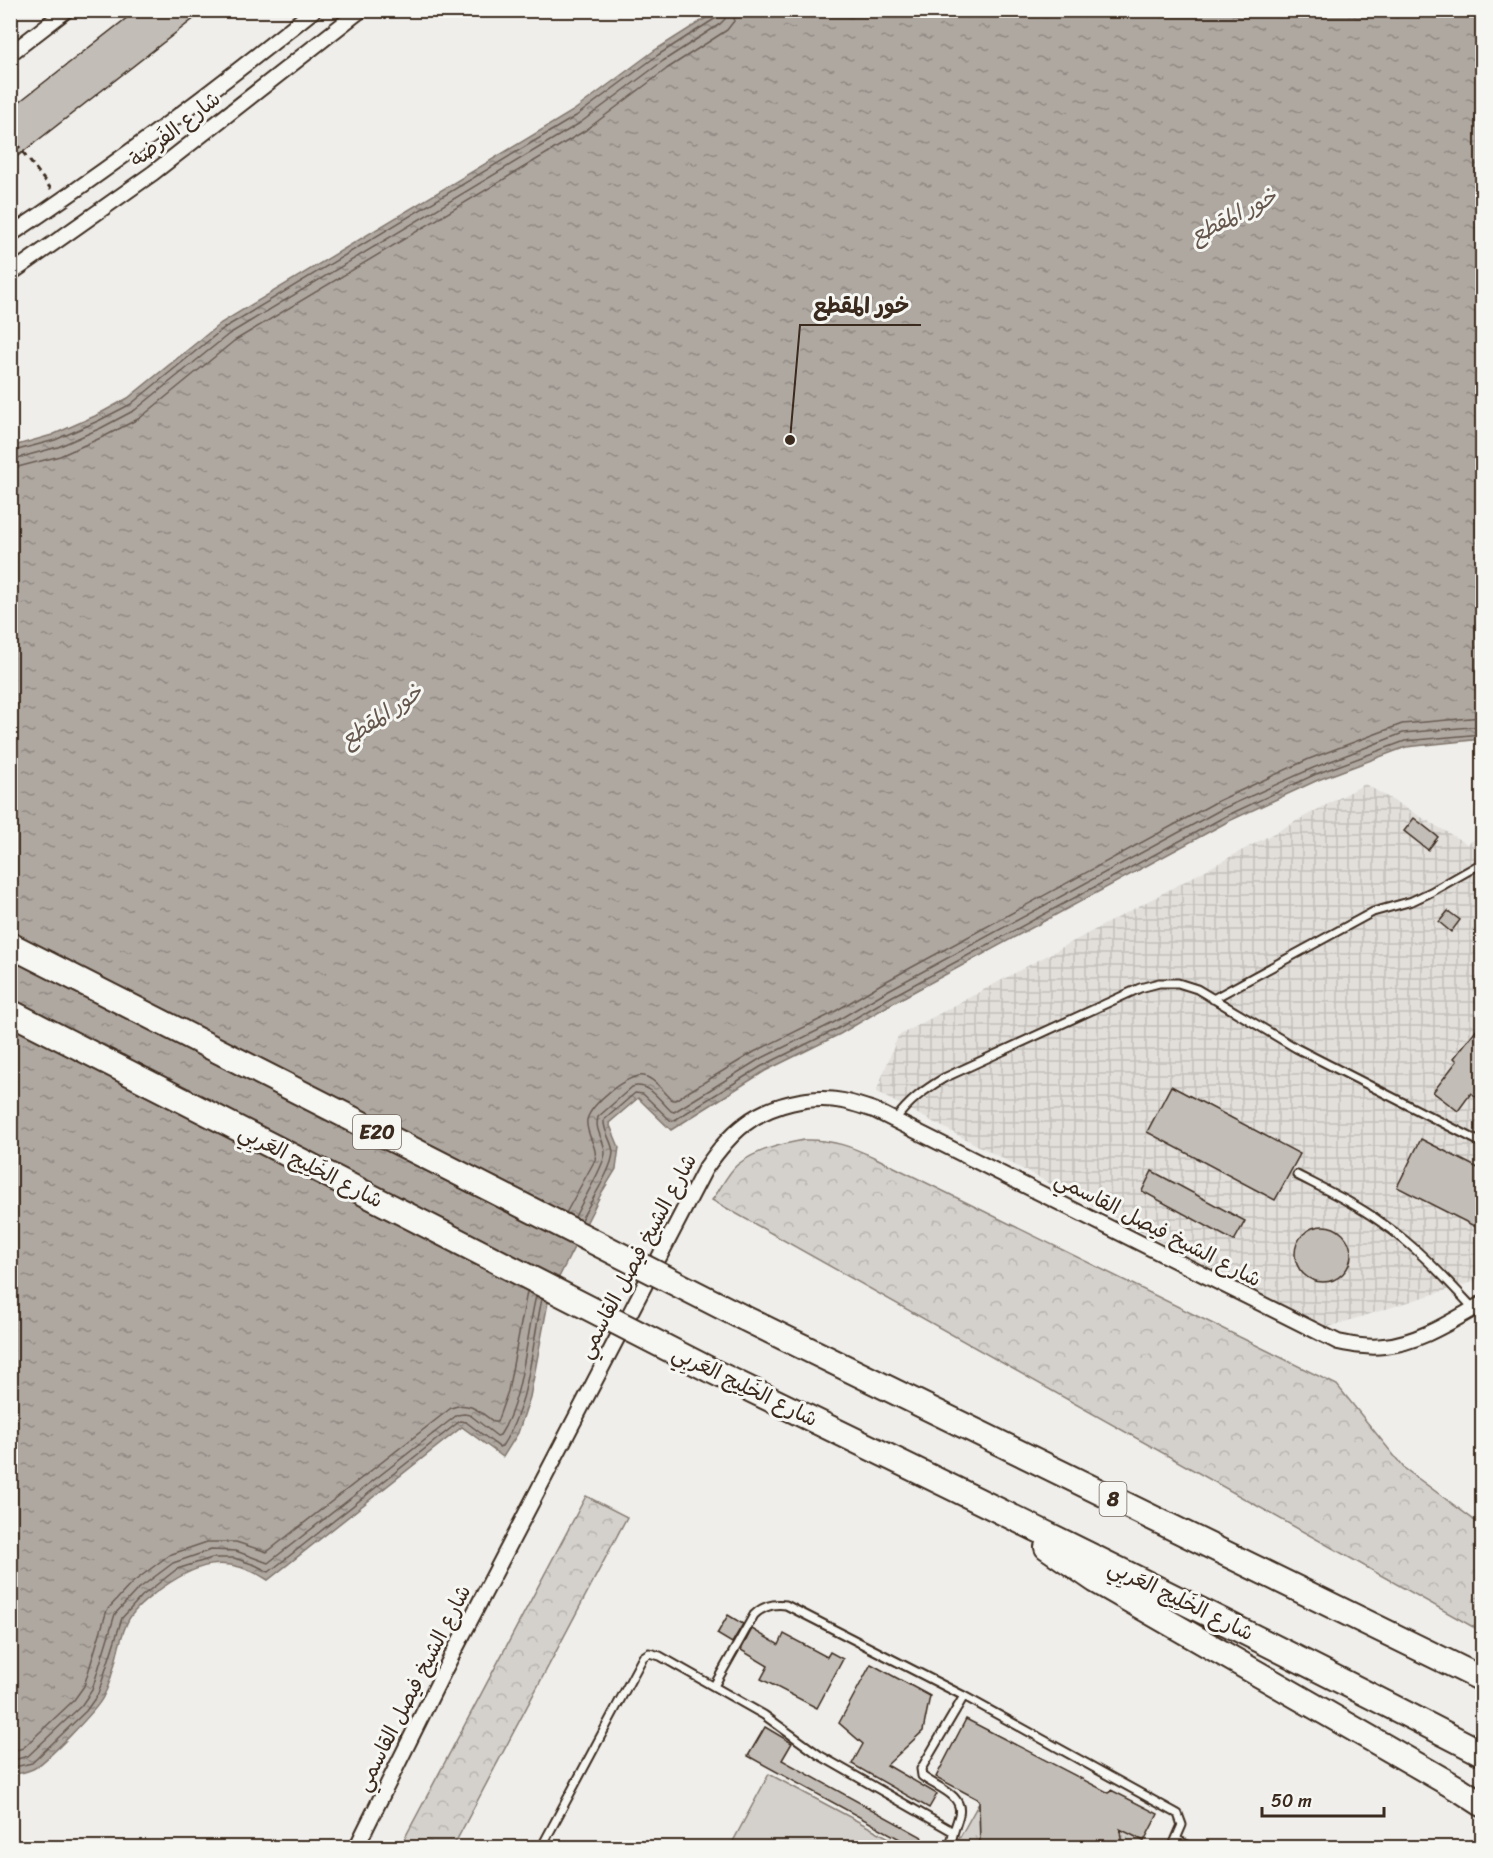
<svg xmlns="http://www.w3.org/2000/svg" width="1493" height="1858" viewBox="0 0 1493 1858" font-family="Sriracha,'Playpen Sans Arabic',sans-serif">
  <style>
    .industrial { fill: url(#industrial-grid) }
    .grass { fill: url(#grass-tufts); stroke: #887e75; stroke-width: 1.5 }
    .forest { fill: url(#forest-crowns); stroke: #887e75; stroke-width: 1.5 }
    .green { fill: #d4d1cc; stroke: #887e75; stroke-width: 1.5 }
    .water { fill: url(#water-ripples); stroke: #81766d; stroke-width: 1.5 }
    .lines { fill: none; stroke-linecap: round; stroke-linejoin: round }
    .shore { stroke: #695c52; stroke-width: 1.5 }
    .building { fill: #c2bdb7; stroke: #3b2a1e; stroke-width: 1.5 }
    .lane-casing { stroke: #3b2a1e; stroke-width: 11 }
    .street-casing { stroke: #3b2a1e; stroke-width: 18 }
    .highway-casing { stroke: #3b2a1e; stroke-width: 28 }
    .path { stroke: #3b2a1e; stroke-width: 3; stroke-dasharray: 6 4.5; stroke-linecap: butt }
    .lane { stroke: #f6f6f2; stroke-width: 7 }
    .street { stroke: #f6f6f2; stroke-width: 14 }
    .highway { stroke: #f6f6f2; stroke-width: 24 }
    .highway-bridge-casing { stroke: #3b2a1e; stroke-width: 28; stroke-linecap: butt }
    .highway-bridge { stroke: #f6f6f2; stroke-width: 24 }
    .labels { text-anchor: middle; stroke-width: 6; stroke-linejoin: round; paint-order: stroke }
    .shield { fill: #f6f6f2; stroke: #73675e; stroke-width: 1.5 }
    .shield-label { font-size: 20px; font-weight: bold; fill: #3b2a1e }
    .street-label { font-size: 21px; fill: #3b2a1e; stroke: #f6f6f2 }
    .water-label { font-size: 22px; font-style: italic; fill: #64564c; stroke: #f6f6f2 }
    .leader { fill: none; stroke: #3b2a1e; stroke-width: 2 }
    .callout-dot { fill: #3b2a1e; stroke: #f6f6f2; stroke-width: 2 }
    .callout-label { font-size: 22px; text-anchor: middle; font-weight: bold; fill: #3b2a1e; stroke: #f6f6f2; stroke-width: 6; stroke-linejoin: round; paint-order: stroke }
  </style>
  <defs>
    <pattern id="industrial-grid" width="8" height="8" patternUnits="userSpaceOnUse" patternTransform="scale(1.5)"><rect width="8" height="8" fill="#e2dfdb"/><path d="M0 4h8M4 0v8" fill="none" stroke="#c3c0bc"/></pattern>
    <pattern id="grass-tufts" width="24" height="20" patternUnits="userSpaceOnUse" patternTransform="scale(1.5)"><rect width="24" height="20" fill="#d4d1cc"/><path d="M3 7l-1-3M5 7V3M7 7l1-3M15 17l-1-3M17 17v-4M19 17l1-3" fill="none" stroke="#b7b4af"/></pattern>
    <pattern id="forest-crowns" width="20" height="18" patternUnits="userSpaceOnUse" patternTransform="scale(1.5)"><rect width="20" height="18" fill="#d4d1cc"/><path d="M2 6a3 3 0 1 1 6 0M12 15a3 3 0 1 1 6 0" fill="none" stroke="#b7b4af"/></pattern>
    <pattern id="water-ripples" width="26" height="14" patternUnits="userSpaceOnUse" patternTransform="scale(1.5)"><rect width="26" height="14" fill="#afa8a1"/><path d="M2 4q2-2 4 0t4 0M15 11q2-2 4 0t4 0" fill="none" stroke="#908983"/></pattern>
  </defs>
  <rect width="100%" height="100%" fill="#efeeea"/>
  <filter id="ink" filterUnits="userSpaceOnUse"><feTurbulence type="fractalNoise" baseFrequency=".0167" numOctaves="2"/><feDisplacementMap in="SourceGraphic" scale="12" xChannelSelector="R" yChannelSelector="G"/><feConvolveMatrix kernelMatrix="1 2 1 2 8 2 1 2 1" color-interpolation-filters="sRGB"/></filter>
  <g filter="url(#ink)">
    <path class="industrial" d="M1365,784L1467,844L1482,835V1279L1325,1328L876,1092L898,1036Z"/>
    <path class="grass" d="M979,1803L980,1844L984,1847L954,1848Z
      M1110,1823L1144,1841L1140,1847H1122L1121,1839Z"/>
    <path class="forest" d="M804,1140C833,1139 852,1147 878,1159L1337,1385L1404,1468L1482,1526V1632L712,1200C720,1190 727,1174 737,1165C756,1150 781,1144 804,1140Z
      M586,1496L627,1517L453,1847H400Z"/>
    <path class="green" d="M769,1774L906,1847H730Z"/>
    <path class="water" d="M717,11H1482V739L1406,747L1318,780L1229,821L891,1004L840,1034L765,1071L671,1130L638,1098L609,1123L619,1147L616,1169L602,1192L549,1297L530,1397L518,1433L503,1457L462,1427L268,1580C224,1552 194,1564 155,1593C145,1601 132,1611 127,1623C116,1646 116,1674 103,1697C97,1710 45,1763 33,1769C26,1772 18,1774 11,1774L10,447L52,435L95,416L128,398L221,323L573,111L655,50Z"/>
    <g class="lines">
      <path class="shore" d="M10,452L55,440L98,421L131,404L224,328L576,116L658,55L716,18L719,10
        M10,460L58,447L101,428L135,410L229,334L580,123L663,61L720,24L725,19L726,10
        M10,469L60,456L105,436L140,418L234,341L586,130L668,68L727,30L734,21L736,10
        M566,1213L595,1160C598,1146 585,1134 587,1120C590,1104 628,1073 644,1076C655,1079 664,1092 672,1100H675L754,1052L829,1015L881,984L1218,801L1309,759L1402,724L1482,717
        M575,1217C581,1203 605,1165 605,1153C605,1140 594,1131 598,1117L632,1087C649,1081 660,1101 671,1111L674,1112L758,1060L833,1023L885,992L1222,809L1313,768L1403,733L1482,726
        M581,1220C589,1204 613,1168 613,1152C612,1141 603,1131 604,1120L635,1093L643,1094L670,1120L673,1121L762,1066L837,1029L889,998L1226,816L1316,774L1405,741L1482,734
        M10,1752L23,1748L74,1700L84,1686L107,1610L132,1583L169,1555L207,1542H236L267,1552L451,1408C469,1400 480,1412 494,1422H497L508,1391L527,1292
        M10,1761L28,1756L81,1706L92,1690L115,1614L137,1590L173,1563L211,1550L236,1551L268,1563L457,1415L464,1414L470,1415L497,1436L500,1435C523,1401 526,1337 536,1296
        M10,1768L32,1763L86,1711L98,1694L122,1618L142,1596L177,1569L212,1558H234L255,1565L269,1572L460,1421L466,1422L499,1447L502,1446C530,1404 531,1348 542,1299"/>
    </g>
    <path class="building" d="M137,10H205L10,162V109Z
      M1414,818L1438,837L1428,850L1404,831Z
      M1448,911L1460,920L1451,932L1439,922Z
      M1482,1022V1101L1471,1093L1458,1111L1433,1092L1457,1061L1454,1058Z
      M1171,1086L1300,1154L1275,1200L1147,1132Z
      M1421,1139L1482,1170V1230L1397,1187Z
      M1152,1171L1245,1221L1234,1241L1142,1191Z
      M1295 1254a28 28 0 1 1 56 0a28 28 0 1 1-56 0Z
      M728,1615L743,1624L732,1643L717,1634Z
      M752,1629L779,1645L784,1634L827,1657L830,1652L843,1659L817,1708L761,1679L768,1666L741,1650Z
      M871,1664L930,1696L923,1731L887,1765L937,1794L929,1808L852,1764L863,1744L839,1723Z
      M966,1719L1109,1793L1111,1790L1158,1814L1144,1841L1120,1829L1122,1848H984L980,1844L979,1800L936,1777Z
      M765,1727L792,1743L782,1760L922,1837L916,1848L748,1756Z"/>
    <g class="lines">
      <g class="lane-casing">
        <path id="lane" d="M1213,999L1373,912L1412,901L1431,892L1482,863
          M895,1120C909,1101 924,1090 944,1078L1140,988L1159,983H1178L1197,989L1296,1048L1482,1143
          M1297,1175C1326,1190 1356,1204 1382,1223C1417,1247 1445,1278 1474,1309
          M714,1686L754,1615C763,1606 773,1603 786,1605L964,1696L1178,1814L1182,1825L1172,1848
          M1176,1839L1193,1848
          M541,1848L643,1657L649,1653L660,1656L764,1715L819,1755L952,1831
          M951,1848C951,1835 956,1827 959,1815C964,1794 935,1787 922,1776L921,1769L964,1696"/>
      </g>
      <g class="street-casing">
        <path id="street" d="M10,54L67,10
          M10,235C115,165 216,89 314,10
          M10,274L153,173L361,10
          M356,1848L445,1669L705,1169C717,1152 729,1136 745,1124C771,1104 811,1095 843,1101C853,1103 864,1107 874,1110L1338,1342C1353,1345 1368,1348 1384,1346C1419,1343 1453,1320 1482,1304"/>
      </g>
      <g class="highway-casing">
        <path id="highway" d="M744,1318L1482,1679
          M710,1370C969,1495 1227,1621 1482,1753
          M1047,1547L1095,1580L1462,1791L1482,1804"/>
      </g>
      <path class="path" d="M10,135L51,189"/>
      <use href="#lane" class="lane"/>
      <use href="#street" class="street"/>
      <use href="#highway" class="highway"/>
      <g class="highway-bridge-casing">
        <path id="highway-bridge" d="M10,945L744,1318
          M10,1012L710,1370"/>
      </g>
      <use href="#highway-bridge" class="highway-bridge"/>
    </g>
  </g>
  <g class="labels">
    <g class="shield">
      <rect x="353" y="1115" width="48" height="34" rx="4.5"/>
      <rect x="1099.5" y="1482" width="27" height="34" rx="4.5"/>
    </g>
    <g class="shield-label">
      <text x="377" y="1139">E20</text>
      <text x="1113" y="1506">8</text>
    </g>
    <g class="street-label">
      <text transform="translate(175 129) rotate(-38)" y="7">شارع الفَرضة</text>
      <text transform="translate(311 1166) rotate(27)" y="7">شارع الخَلِيج العَربِي</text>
      <text transform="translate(1158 1229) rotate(27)" y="7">شارع الشيخ فيصل القاسمي</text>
      <text transform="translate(637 1256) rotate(-62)" y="7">شارع الشيخ فيصل القاسمي</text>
      <text transform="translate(745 1386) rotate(26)" y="7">شارع الخَلِيج العَربِي</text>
      <text transform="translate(1181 1600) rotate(26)" y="7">شارع الخَلِيج العَربِي</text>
      <text transform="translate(413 1688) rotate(-63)" y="7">شارع الشيخ فيصل القاسمي</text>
    </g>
    <g class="water-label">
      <text transform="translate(1233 215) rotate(-27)" y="8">خور المقطع</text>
      <text transform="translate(381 715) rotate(-34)" y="8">خور المقطع</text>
    </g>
  </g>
  <path class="leader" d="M790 440L800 325H921"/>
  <circle class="callout-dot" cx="790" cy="440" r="6"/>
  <g class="callout-label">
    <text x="861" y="313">خور المقطع</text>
  </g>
  <rect width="1493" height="1858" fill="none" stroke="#f6f6f2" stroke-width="36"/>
  <rect x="18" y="18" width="1457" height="1822" fill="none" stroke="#3b2a1e" stroke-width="2" filter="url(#ink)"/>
  <path d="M1262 1807v9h122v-9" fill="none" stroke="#3b2a1e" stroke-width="3"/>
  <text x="1271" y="1807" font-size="18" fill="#3b2a1e" stroke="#f6f6f2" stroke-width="4.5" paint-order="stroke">50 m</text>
</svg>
